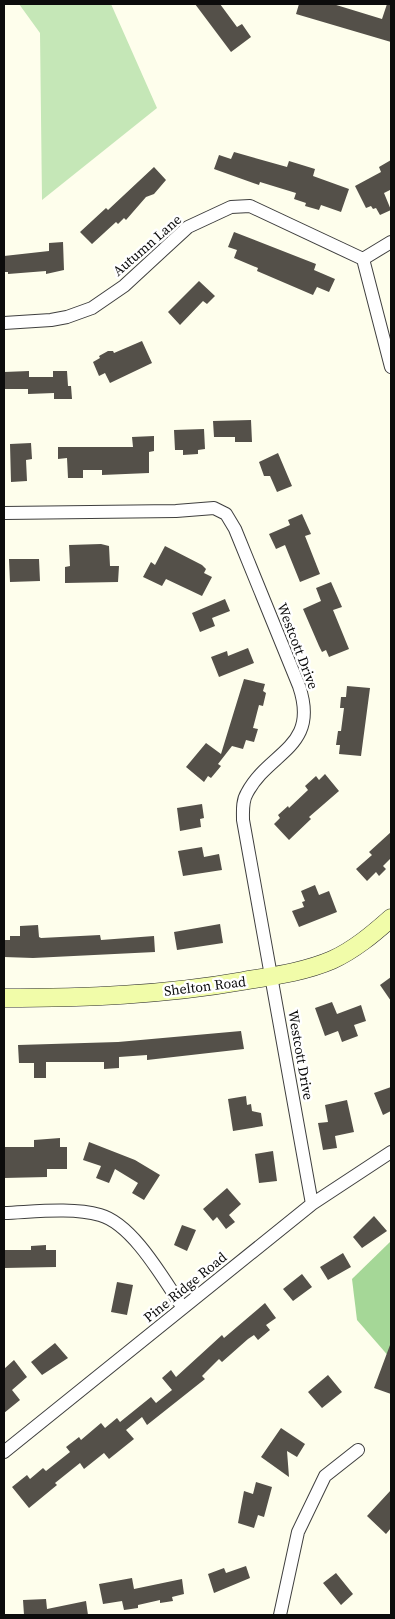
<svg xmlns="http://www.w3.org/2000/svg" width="395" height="1619" viewBox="0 0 395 1619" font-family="'Source Serif 4',serif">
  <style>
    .green { fill: #c5e7b7 }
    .forest { fill: #a5d797 }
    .building { fill: #545049 }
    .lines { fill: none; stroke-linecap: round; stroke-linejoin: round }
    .street-casing { stroke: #3f3f3f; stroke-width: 14 }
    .secondary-casing { stroke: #2e2e2e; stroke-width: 19 }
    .street { stroke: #fff; stroke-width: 12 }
    .secondary { stroke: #f1fca9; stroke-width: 18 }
    .labels { text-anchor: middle; stroke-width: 5; stroke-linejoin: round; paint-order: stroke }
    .street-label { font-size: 14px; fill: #0c0c0c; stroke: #fff }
  </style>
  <rect width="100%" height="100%" fill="#fefeec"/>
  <path class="green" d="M19,4H111L157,108L42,200L40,33Z"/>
  <path class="forest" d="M391,1241V1359L357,1320L352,1279Z"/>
  <path class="building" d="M195,4H220L237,27L242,24L251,37L231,52Z
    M299,4H333L382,19L387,4H391V42L296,14Z
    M234,152L287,167L289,161L315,169L313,176L349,189L341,212L321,205L319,210L305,206L306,203L294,199L296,193L260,182L259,185L214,169L219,155L231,159Z
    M391,160V193L390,190L384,193L391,210L380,215L376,208L373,209L371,206L366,208L355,186L381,172L379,167Z
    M154,167L166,180L154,194L146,197L126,220L124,218L118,224L116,222L92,244L80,232L106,208L108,210Z
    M234,232L316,264L314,270L335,279L329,292L317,287L313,295L257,271L258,268L234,258L237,250L228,247Z
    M63,242L64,270L46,274V271L8,274V272H4V256L49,251V243Z
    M199,281L215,296L207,304L203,301L180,325L168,312Z
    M142,341L152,363L110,383L105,373L99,376L93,362L100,358L99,356L108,351H113L114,353Z
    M29,371V377H53V371H67L68,386H71L72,399H54V393L28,394V389H4V372Z
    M251,420L252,442H235V437H214L213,421Z
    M204,429L205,449L198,450V454L183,455V450H175L174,430Z
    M154,436V451L149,452V473L102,475V470H83V478H68L67,458L58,459V447H133L132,437Z
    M31,443L32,459L26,460L27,481L11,482L10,444Z
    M278,453L292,486L277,492L270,476H264L259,462Z
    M302,514L311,534L305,536L320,574L300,582L285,545L276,549L269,534L290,525L288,520Z
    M101,544L109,546L110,566H119L118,582L65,583V567L70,566L69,545Z
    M165,546L202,565L206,569L204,573L212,577L202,596L166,579L162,586L143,577L151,562L155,565Z
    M9,559H39L40,581L10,582Z
    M331,582L342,607L333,610L349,649L329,657L326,650L322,652L319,646L303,609L321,601L316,588Z
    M225,599L230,611L212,618L215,626L200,632L192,613Z
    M248,648L254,663L219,677L211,657L227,651L228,656Z
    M244,679L265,684L263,691L266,693L263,706L259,705L253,728L258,729L254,742L246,740L243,749L232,746L218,764L221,766L211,778L208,776L204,782L186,767L206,743L221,754Z
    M347,686L370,688L361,756L339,754L340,745H336L338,731H341L344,708H340L341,697H346Z
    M325,774L339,791L309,817L311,819L289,840L274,824L280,818L278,815L288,806L289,808L308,790L305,786L316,776L319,780Z
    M202,804L204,818L200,819L201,827L180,831L177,808Z
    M391,832V858L383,866L386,869L379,876L376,872L367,881L356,869L372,855L369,852Z
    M202,847L204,857L219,854L222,870L183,876L178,851Z
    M315,885L319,895L329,891L337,912L299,927L292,911L304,907L302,902L305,901L301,891Z
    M220,924L223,943L177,950L174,932Z
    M38,925L39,937L41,938L100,935L101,940L154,936L155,952L33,958L4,957V940H10V936H20V926Z
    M391,977V1001L380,985Z
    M332,1002L337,1014L361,1005L366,1021L354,1025L358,1036L342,1042L338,1031L325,1036L315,1008Z
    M241,1031L244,1049L147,1060V1055L119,1057V1068L104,1069V1062H46V1078H34V1063H19L18,1045L118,1042Z
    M391,1087V1111L383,1115L374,1093Z
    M246,1096L247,1105L251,1104L252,1111L261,1113L263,1126L233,1131L228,1099Z
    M347,1100L354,1132L335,1136L337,1148L323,1150L318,1123L328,1122L325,1105Z
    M60,1138V1147H67V1169H47V1177L4,1178V1147H34V1140Z
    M89,1142L135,1160L160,1175L144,1200L132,1193L138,1183L115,1169L109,1183L96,1178L101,1166L83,1160Z
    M273,1151L277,1181L259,1183L255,1154Z
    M227,1188L241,1204L229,1215L235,1222L226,1229L217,1217L213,1221L203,1209Z
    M374,1216L387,1231L362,1248L353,1237Z
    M182,1225L196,1230L187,1251L174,1245Z
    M46,1245V1250H56V1267L4,1268V1250H31V1246Z
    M343,1253L351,1267L328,1280L320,1267Z
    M302,1274L312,1287L293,1301L283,1289Z
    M117,1282L133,1285L127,1315L111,1312Z
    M265,1303L276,1318L266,1325L270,1330L258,1340L254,1335L248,1339L222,1362L219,1359L202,1376L205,1379L147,1425L142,1417L126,1430L134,1439L109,1459L104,1453L84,1469L80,1463L55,1483L57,1485L29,1508L12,1487L27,1475L30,1479L43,1468L46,1471L70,1452L66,1447L79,1437L81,1440L101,1423L105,1428L117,1418L120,1422L151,1397L156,1403L172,1390L162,1378L171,1370L176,1377L222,1335L224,1338Z
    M55,1343L68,1358L42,1375L31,1362Z
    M390,1345H391V1394L374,1388Z
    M14,1360L27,1377L12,1390L20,1400L4,1413V1369Z
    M328,1375L342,1392L322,1408L308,1392Z
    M281,1428L305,1444L297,1457L287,1451L289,1477L261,1457Z
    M256,1482L272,1487L264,1517L258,1515L254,1528L238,1523L244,1491L253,1494Z
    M391,1490V1528L386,1534L367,1516Z
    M246,1566L250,1578L214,1593L208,1574L224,1568L226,1573Z
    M336,1573L353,1594L341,1605L323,1583Z
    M132,1578L134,1589L182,1579L184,1594L172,1597L173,1601L160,1603V1600L138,1605V1608L124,1610L122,1601L103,1604L99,1584Z
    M46,1599L47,1609L86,1601L88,1615H24L23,1600Z"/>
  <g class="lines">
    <g class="street-casing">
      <path id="street" d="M363,259L391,367
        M363,259L391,242
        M4,323L51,320L67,317L92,308L124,286L188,227L231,207L250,206L363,259
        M4,513L176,511L214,508L226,514L235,529L299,686C320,748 269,751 247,793C242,801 243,811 243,820L312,1204
        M4,1213C33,1212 72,1207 100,1215C133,1224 164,1280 183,1308
        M4,1452L312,1204L391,1152
        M280,1615L298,1532L325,1476L358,1450"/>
    </g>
    <g class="secondary-casing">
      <path id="secondary" d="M4,998C84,998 164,995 243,981C273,976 304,972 332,960C354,950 373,934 391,918"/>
    </g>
    <use href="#street" class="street"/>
    <use href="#secondary" class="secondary"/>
  </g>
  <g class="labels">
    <g class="street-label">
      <text transform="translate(147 245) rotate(-41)" y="5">Autumn Lane</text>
      <text transform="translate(298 646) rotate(69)" y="5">Westcott Drive</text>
      <text transform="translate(205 986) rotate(-7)" y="5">Shelton Road</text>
      <text transform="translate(301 1055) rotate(80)" y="5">Westcott Drive</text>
      <text transform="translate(185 1287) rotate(-39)" y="5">Pine Ridge Road</text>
    </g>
  </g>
  <rect width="395" height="1619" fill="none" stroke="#0c0c0c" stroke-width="10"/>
</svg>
